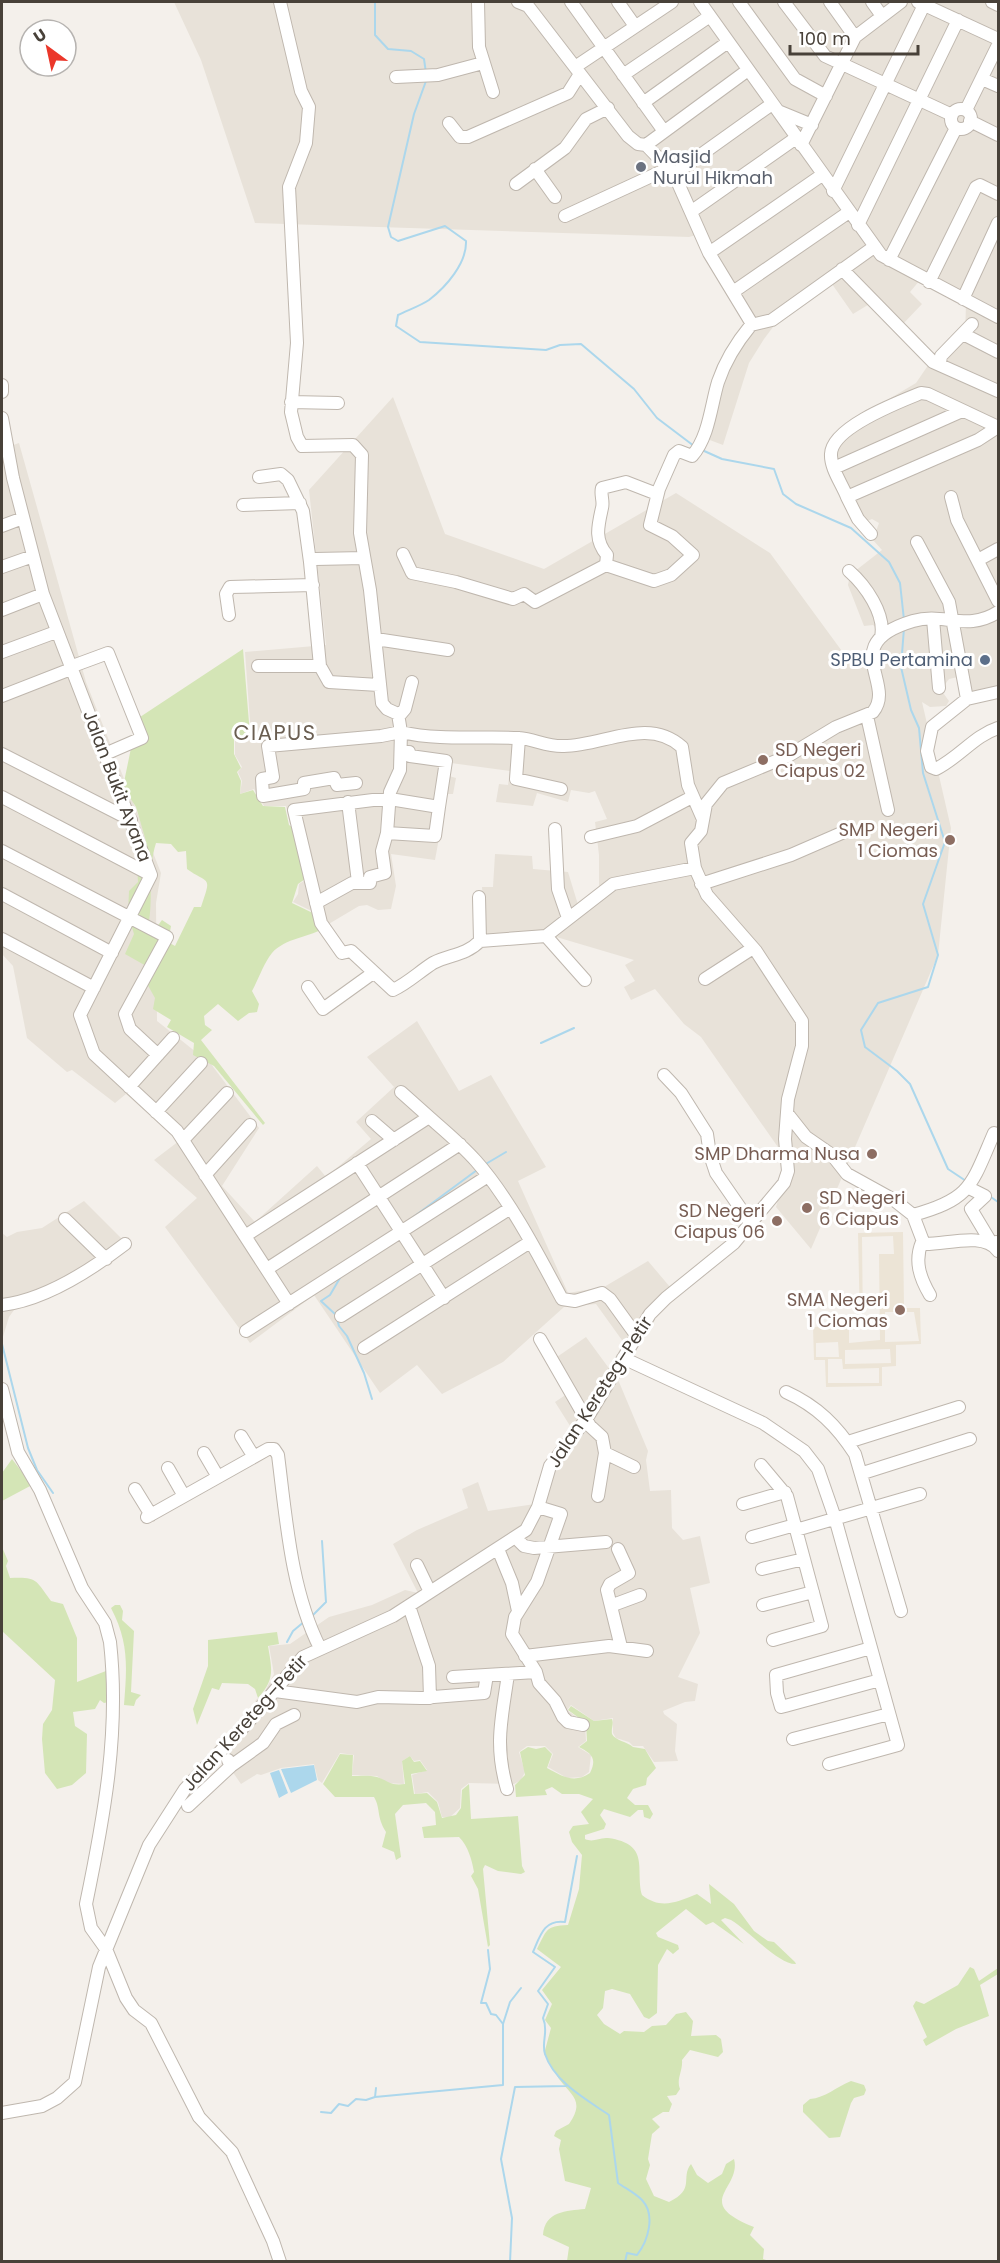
<svg xmlns="http://www.w3.org/2000/svg" width="1000" height="2263" viewBox="0 0 1000 2263" font-family="Poppins,sans-serif">
  <style>
    .residential { fill: #e8e2d9 }
    .education { fill: #ece4d6; fill-rule: evenodd }
    .green { fill: #d4e5b6; fill-rule: evenodd }
    .water { fill: #acd7ec }
    .lines { fill: none; stroke-linecap: round; stroke-linejoin: round }
    .stream { stroke: #acd7ec; stroke-width: 2 }
    .minor-casing { stroke: #bfb7ae; stroke-width: 14 }
    .minor { stroke: #fff; stroke-width: 12 }
    .worship-dot { fill: #6b7280; stroke: #fff; stroke-width: 2 }
    .service-dot { fill: #5c6f8a; stroke: #fff; stroke-width: 2 }
    .education-dot { fill: #8d6e63; stroke: #fff; stroke-width: 2 }
    .labels { text-anchor: middle; stroke-width: 6; stroke-linejoin: round; paint-order: stroke }
    .worship-label { font-size: 18px; fill: #5b616d; stroke: #fff; text-anchor: start }
    .service-label { font-size: 18px; fill: #4e5e75; stroke: #fff; text-anchor: end }
    .education-label { font-size: 18px; fill: #785e54; stroke: #fff; text-anchor: end }
    .street-label { font-size: 18px; fill: #484139; stroke: #fff }
    .quarter-label { font-size: 21px; letter-spacing: 1.5px; fill: #6a5e51; stroke: #fff }
  </style>
  <rect width="100%" height="100%" fill="#f4f0eb"/>
  <path class="residential" d="M174,2H998V690L972,697L958,677L949,679L941,690L949,701L946,706L930,707L922,702L951,828L938,955L811,1249L776,1207L789,1163L701,1037L684,1024L655,989L631,1000L624,987L635,981L625,965L634,960L553,936L485,941L482,887H493L495,854L532,856L533,869L568,872L579,908L599,896V855L595,822L607,819L595,791L589,793L571,790L568,802L537,793L533,806L496,802L499,784L508,785L510,771L451,763L449,776L456,778L453,794H447L435,860L391,854L396,886L391,909L378,910L367,905L359,906L327,925L320,915L293,902L298,894L299,884L312,876L301,832L290,824L286,806H264L254,789L240,794L242,781L238,772L242,767L235,755V738L251,735L245,652L326,645L309,490L393,397L445,534L544,569L676,493L770,553L847,658L868,651L880,631L873,625L864,626L848,585L850,575L882,550L873,540L879,523L872,519L858,525L828,453L867,412L916,383L933,358L965,336L966,304L920,280L910,292L922,304L902,325L876,300L853,314L832,284L776,323L764,339L749,363L723,445L707,439L727,367L754,323L700,234L689,237L255,223L201,60Z
    M19,443L86,682L161,873L156,903L157,1021L211,1064L259,1128L222,1186L255,1222L317,1166L326,1177L371,1139L356,1122L394,1087L367,1057L417,1021L459,1091L491,1075L546,1167L518,1181L568,1293L604,1287L648,1261L670,1287L624,1343L596,1304L564,1307L503,1362L442,1394L417,1365L380,1393L314,1295L250,1343L165,1227L197,1198L154,1160L179,1141L126,1094L115,1103L72,1070L67,1072L27,1038L13,966L2,954V449Z
    M84,1201L127,1244L22,1299L9,1317L2,1340V1233L7,1237L17,1232L42,1228Z
    M586,1337L619,1382L648,1451L646,1460L650,1491L671,1490L672,1528L683,1540L700,1536L710,1583L690,1588L700,1633L678,1677L698,1684L695,1701L685,1702L663,1711L664,1714L677,1724L675,1751L678,1761L654,1762L643,1746H633L629,1742L616,1738L613,1733V1718L594,1721L571,1705L567,1710L585,1723L586,1741L578,1747L591,1755L589,1772L582,1777L567,1778L548,1767L553,1754L545,1746H527L519,1752L525,1772L521,1780L514,1784L469,1783L461,1789L460,1808L449,1818L442,1817L438,1802L428,1792L415,1794L412,1775L427,1770L420,1760L414,1761L410,1756L402,1761L404,1784L386,1783L377,1776L352,1775L354,1755L340,1753L322,1783L318,1780L314,1764L281,1768L261,1775L257,1774L241,1784L216,1748L259,1705L255,1701L265,1691L274,1674L269,1646L290,1644L329,1617L372,1605L405,1590L418,1593L393,1544L417,1530L468,1508L462,1489L478,1482L488,1511L535,1504L572,1429L555,1402L573,1390L554,1359Z"/>
  <path class="education" d="M903,1232L904,1308H920L921,1344L896,1345V1366L882,1367V1386L826,1387L825,1360H814L813,1327L860,1325L858,1233ZM893,1236L894,1254H879L880,1340L849,1343V1330L863,1329L862,1237ZM885,1312H914L919,1341L885,1342ZM838,1342L839,1357H816V1343ZM890,1349L891,1363L845,1364V1350ZM828,1359H842L843,1369L879,1368V1383H828Z"/>
  <path class="green" d="M243,649L250,735L234,737V754L241,768L237,772L241,781L240,794L253,790L263,806L285,807L289,825L300,832L311,875L298,884L292,903L319,916L327,927C310,937 285,938 272,953C264,963 258,980 252,991L259,1004L257,1012L249,1013L238,1021L218,1004L204,1016L205,1025L212,1030L201,1040L265,1123L263,1125L214,1066L193,1055L194,1043L167,1027L171,1020L153,1009L155,998L146,982L155,971L125,954L134,934L128,914L129,891L138,882L137,865L146,841L136,807L123,787L137,719ZM156,843L171,844L178,852L186,851L187,869C209,885 212,874 201,907H194L175,946L168,942L171,926L162,920L156,928L148,927C154,899 147,871 156,843Z
    M12,1459L32,1485L2,1501V1473Z
    M2,1547L8,1561L6,1566L10,1578C37,1577 35,1579 51,1601L63,1604L77,1638V1682L106,1671L109,1650L95,1611L103,1613C118,1645 117,1666 114,1701L104,1703L100,1700L95,1709L73,1712L75,1726L87,1734L86,1773L72,1785L57,1789L45,1773L42,1739L43,1724L52,1710L55,1680L2,1631Z
    M115,1605H120L123,1611L122,1620L134,1631L131,1692L141,1695L136,1700L134,1706L124,1705C127,1667 129,1642 111,1608Z
    M277,1632L279,1644L268,1646C272,1670 275,1679 258,1698L255,1689L248,1684L222,1683L219,1690L212,1688L197,1725L193,1709L208,1666V1640Z
    M571,1706L594,1721L612,1719C614,1724 611,1728 612,1734C614,1740 628,1742 633,1747L645,1749L656,1768L647,1778L646,1785L633,1789L627,1798L635,1805H648L653,1814L650,1819L644,1817L643,1810H638L630,1817L604,1809L600,1815L606,1824L604,1829L585,1835V1839C594,1843 599,1837 608,1838C651,1844 635,1869 642,1895C661,1910 677,1902 697,1894L711,1904L709,1884L734,1904L754,1931L768,1941L774,1942L795,1962L796,1964C779,1965 749,1931 731,1920L725,1918L721,1920L744,1944L713,1922L706,1925L686,1909L656,1933L658,1937L678,1945L679,1949L673,1954L667,1949L658,1965L657,2013L649,2019L644,2017L630,1994L612,1989L605,1991L603,2008L597,2015L604,2024L620,2034L624,2031L644,2032L652,2026L666,2025L676,2014L686,2012L693,2021L691,2036L716,2035L721,2039L723,2052L718,2057L690,2050L682,2060C683,2071 676,2079 680,2089L676,2095L667,2096L672,2104L669,2112H663L652,2119L660,2127L652,2134L648,2159L650,2165L646,2179L654,2196L669,2202C696,2189 680,2178 691,2164L697,2175L708,2183L722,2174L726,2164L734,2159C742,2189 691,2202 754,2227L750,2235L764,2249L763,2259L769,2261H567L569,2247L543,2235C545,2211 566,2211 585,2209L591,2188L565,2181L559,2149L561,2140L554,2136L556,2131L569,2124C585,2101 572,2096 559,2079C553,2071 550,2062 544,2054L551,2028L545,2020L552,2004L542,1990L561,1967L537,1949C547,1930 545,1926 568,1925L579,1889L582,1855L572,1842L569,1832L573,1826L589,1824L581,1812L593,1799L579,1794H562L552,1787L545,1790L547,1795L516,1797L515,1785L525,1775L520,1752L528,1747L536,1749L545,1747L552,1754L547,1768C562,1776 574,1784 590,1773C598,1757 590,1753 579,1747L587,1741L586,1723L568,1710Z
    M340,1754L353,1755L352,1776C359,1776 370,1775 377,1777C389,1781 390,1786 405,1784L402,1761L410,1756L414,1762L420,1761L427,1771L411,1774L414,1794L427,1793L437,1802L442,1818L456,1815L461,1808L462,1790L469,1784L471,1819L518,1816L522,1866L525,1872L521,1874L498,1871L485,1865L483,1869L490,1945L488,1947L478,1889L471,1876L474,1872C472,1860 468,1846 459,1837L424,1838L422,1827L436,1825L435,1812L426,1803L403,1805L395,1814L401,1857L396,1860L394,1852L382,1847L386,1832C376,1816 381,1809 374,1797H335L323,1784Z
    M970,1967L974,1969L979,1981L998,1968V1974L980,1985L989,2016L956,2029L926,2046L923,2040L927,2037L913,2006L916,2001L924,2004L958,1985Z
    M851,2081L864,2085L866,2090L864,2095L854,2098L851,2103L840,2137L829,2138L803,2112V2105L810,2099C825,2098 836,2087 851,2081Z"/>
  <path class="water" d="M314,1765L317,1780L291,1793L281,1769Z
    M279,1770L288,1793L279,1798L270,1773Z"/>
  <g class="lines">
    <path class="stream" d="M375,2V35L388,49L411,51L424,59L426,73
      M426,81L414,114L388,227L391,237L398,241L445,226L466,241C467,263 446,287 429,300C420,306 408,310 398,315L396,326L420,342L546,350L560,345L581,344L634,389L657,418L694,446
      M702,450L722,459L774,469L783,494L796,504L851,528L889,562L900,583L904,620
      M904,628L901,667L911,710L919,728L923,773L945,842L923,904L938,955L928,987L878,1003L861,1030L865,1047L897,1071L910,1084L948,1169L966,1181
      M541,1043L574,1028
      M484,1165L506,1152
      M988,1195L998,1202
      M412,1218L477,1170
      M340,1278L330,1295L321,1301L336,1315L339,1326L347,1336L364,1373L372,1399
      M2,1344L28,1448L37,1470L53,1493
      M312,1616L326,1602L322,1541
      M287,1642L293,1631L305,1621
      M577,1856L565,1922C544,1919 540,1936 533,1952L555,1967L538,1991L548,2004L543,2018C549,2031 541,2042 545,2054C554,2082 587,2100 609,2115L618,2183C625,2188 635,2193 642,2200C656,2215 648,2241 637,2255L627,2253L625,2262
      M488,1950L490,1969L481,2003H486L491,2014L496,2015L503,2024
      M375,2097L503,2085V2024L510,2002L521,1988
      M321,2112L331,2113L339,2104L348,2106L356,2099L366,2100L375,2097L376,2088
      M510,2262L512,2218L501,2159L515,2087L566,2086"/>
    <g class="minor-casing">
      <path id="minor" d="M280,2L301,91L309,107L306,143L289,187L297,343L291,412L297,437L302,446L353,445L362,455L360,533L370,590L382,703L387,709L398,714L401,732C440,741 480,736 519,738C534,739 548,747 564,746C603,746 648,716 682,747L688,785L702,817
        M478,2L479,47L493,92
        M518,2L528,6L628,136L638,144L646,145L674,174L709,253L752,324
        M571,2L663,130
        M618,2L635,26
        M700,2L881,255L998,317
        M739,2L795,79L826,96
        M784,2L825,56L952,115
        M830,2L855,37
        M872,2L882,16
        M918,2L998,39
        M992,2L998,5
        M575,67L672,2
        M623,75L710,16
        M396,77L438,75L483,63
        M982,79L998,86
        M643,103L728,42
        M951 119a10 10 0 1 1 20 0a10 10 0 1 1-20 0Z
        M966,110L998,45
        M778,111L812,125
        M970,121L998,135
        M449,123L460,137H468L568,93L580,74
        M646,145L748,70
        M801,145L855,37L901,2
        M535,169L555,197
        M674,174L772,104
        M516,184L565,148L586,119L608,108
        M833,191L924,5
        M692,211L796,138
        M565,216L669,168
        M858,225L958,20
        M709,253L822,175
        M889,260L956,128
        M842,269L933,362L998,391
        M929,282L976,187L980,185L998,194
        M733,292L849,212
        M963,299L998,223
        M963,334L998,352
        M940,363L941,356L972,324
        M2,385V392
        M291,402L338,403
        M2,418L13,478L43,594L151,875L80,1015L94,1054L177,1131L289,1304
        M998,427L928,394L921,393C899,402 832,427 831,454C830,468 842,484 847,497L978,440L998,427
        M834,468L962,411
        M259,477L281,474L288,480L303,511L310,562
        M847,497L858,519L871,534
        M951,497L957,520L998,601
        M243,505L300,503
        M2,526L23,518
        M917,542L949,602L967,699
        M403,554L412,573L456,582L513,599L524,594L535,602L606,565L607,555C594,540 598,526 602,508C604,501 600,495 602,488L626,482L657,494
        M364,558L315,559L310,562L320,666L329,682L379,685
        M978,560L998,549
        M606,565L654,581L671,575L693,555L672,536L650,525L659,489L674,455L679,451L692,456C709,437 711,405 718,382C725,361 737,342 751,325L772,320L874,247
        M2,567L33,556
        M849,571C865,585 886,614 881,637
        M2,610L43,594
        M229,615L226,594L230,587L313,585
        M933,619L939,688
        M376,639L448,650
        M2,652L56,632
        M258,666H320
        M70,667L108,653L142,738L105,754
        M998,692L967,699L932,727L927,751L931,767L936,769C961,756 974,736 998,728
        M2,696L71,669
        M399,716L405,709L412,682
        M867,716L888,810
        M519,738L516,779L561,789
        M401,752H409L410,756L446,761L439,807
        M2,754L131,820
        M2,797L151,875
        M348,802L358,882
        M555,829L558,889L568,918
        M387,833L435,836L439,807L396,800H373L294,810L321,923L342,953L351,951L393,990C408,983 419,972 433,963C450,954 465,956 480,941
        M591,837L637,826L692,797
        M2,851L167,937L125,1014L130,1029L158,1055
        M701,884L791,855L844,832
        M2,894L112,953
        M479,897L480,941L546,936L585,980
        M316,903L352,883H370V877L385,873L382,851L387,833L390,792L400,770L401,732L381,736L268,746L273,777L262,779L263,796L304,789V783L334,778L337,785L356,783
        M546,936L613,884L695,868
        M2,939L94,988
        M705,979L753,948
        M308,987L323,1009L373,973
        M664,1075L681,1093L707,1134L710,1155L716,1173L752,1225
        M129,1087L173,1038
        M401,1092L429,1117
        M156,1112L201,1063
        M787,1113L806,1137L832,1155L847,1174L894,1200L913,1215L924,1244C945,1245 984,1231 998,1251
        M372,1121L394,1140
        M183,1140L227,1093
        M357,1163L444,1298
        M205,1175L250,1125
        M969,1188L985,1196L971,1209L992,1244L996,1242
        M913,1215C971,1199 971,1186 994,1133
        M65,1219L106,1259
        M245,1236L429,1117C445,1131 462,1145 476,1161C509,1198 539,1256 562,1299L575,1301L602,1293L610,1299L636,1335
        M922,1242C914,1261 920,1278 930,1295
        M267,1269L460,1144
        M2,1305C45,1300 91,1270 125,1244
        M341,1316L509,1209
        M246,1331L488,1176
        M540,1339L590,1426L602,1437L605,1453L598,1496
        M364,1348L530,1242
        M623,1358L763,1423L804,1451L818,1469L835,1518L898,1745L829,1764
        M2,1389L18,1452L40,1490L82,1588L105,1623L110,1642C120,1732 104,1817 86,1904L91,1928L106,1949L126,1998L134,2010L151,2023L199,2117L232,2152L273,2241L280,2262
        M786,1392C817,1406 837,1426 855,1454L901,1611
        M241,1436L254,1457
        M848,1442L959,1407
        M204,1453L218,1477
        M605,1453L634,1467
        M761,1465L787,1496L822,1626L773,1640
        M168,1468L184,1496
        M863,1473L970,1439
        M135,1489L151,1515
        M743,1504L785,1492
        M538,1507L561,1514L537,1582L515,1617L512,1634L536,1672L539,1683L555,1701L563,1717L568,1722L583,1725
        M147,1517L268,1449H274L278,1455C286,1518 291,1591 320,1648
        M796,1530L920,1494
        M752,1537L795,1525
        M516,1538L524,1546L534,1548L606,1542
        M498,1549L512,1583L518,1611
        M618,1549L629,1573L610,1584L607,1590L621,1647
        M417,1565L430,1592
        M762,1569L804,1559
        M613,1605L640,1595
        M763,1605L813,1592
        M409,1606L429,1666L430,1698
        M871,1648L776,1675L777,1693L781,1707L785,1706L880,1680
        M525,1656L609,1646L647,1651
        M453,1677L536,1672
        M275,1691L357,1702L378,1697L421,1698L484,1693L487,1675
        M793,1739L889,1714
        M231,1766L263,1743L276,1724L294,1715
        M507,1789C494,1744 502,1718 508,1674
        M188,1806L231,1766L228,1760
        M2,2113L42,2106L57,2098L75,2082L99,1967L149,1845L185,1789L250,1720L303,1657L393,1616L526,1530L538,1507L550,1466L587,1418L650,1314L666,1298L734,1243L784,1183L788,1171L785,1139L788,1099L802,1046V1021L756,951L707,895L695,868L691,843L701,831L706,804L723,783L788,756L836,727L873,712C897,683 836,644 913,621C944,612 967,632 998,612"/>
    </g>
    <use href="#minor" class="minor"/>
  </g>
  <circle class="worship-dot" cx="641" cy="167" r="6"/>
  <circle class="service-dot" cx="985" cy="660" r="6"/>
  <g class="education-dot">
    <circle cx="763" cy="760" r="6"/>
    <circle cx="950" cy="840" r="6"/>
    <circle cx="872" cy="1154" r="6"/>
    <circle cx="807" cy="1208" r="6"/>
    <circle cx="777" cy="1221" r="6"/>
    <circle cx="900" cy="1310" r="6"/>
  </g>
  <g class="labels">
    <g class="worship-label">
      <text x="653" y="163">Masjid<tspan x="653" dy="21">Nurul Hikmah</tspan></text>
    </g>
    <g class="service-label">
      <text x="973" y="666">SPBU Pertamina</text>
    </g>
    <g class="education-label">
      <text x="775" y="756" text-anchor="start">SD Negeri<tspan x="775" dy="21">Ciapus 02</tspan></text>
      <text x="938" y="836">SMP Negeri<tspan x="938" dy="21">1 Ciomas</tspan></text>
      <text x="860" y="1160">SMP Dharma Nusa</text>
      <text x="819" y="1204" text-anchor="start">SD Negeri<tspan x="819" dy="21">6 Ciapus</tspan></text>
      <text x="765" y="1217">SD Negeri<tspan x="765" dy="21">Ciapus 06</tspan></text>
      <text x="888" y="1306">SMA Negeri<tspan x="888" dy="21">1 Ciomas</tspan></text>
    </g>
    <g class="street-label">
      <text transform="translate(117 786) rotate(69)" y="6">Jalan Bukit Ayana</text>
      <text transform="translate(600 1392) rotate(-57)" y="6">Jalan Kereteg–Petir</text>
      <text transform="translate(245 1723) rotate(-48)" y="6">Jalan Kereteg–Petir</text>
    </g>
    <g class="quarter-label">
      <text x="275" y="740">CIAPUS</text>
    </g>
  </g>
  <rect width="1000" height="2263" fill="none" stroke="#484139" stroke-width="6"/>
  <g transform="translate(48 48) rotate(327)"><circle r="28" fill="#ffffff" stroke="#b6b3b0" stroke-width="1.5"/>
  <path d="M0-4.5L10 22L0 15L-10 22Z" fill="#eb372a"/>
  <text y="-9" font-size="16" font-weight="bold" text-anchor="middle" fill="#484139">U</text>
  </g>
  <path d="M790 45v9h128v-9" fill="none" stroke="#484139" stroke-width="3"/>
  <text x="799" y="45" font-size="18" fill="#484139" stroke="#ffffff" stroke-width="4.5" paint-order="stroke">100 m</text>
</svg>
